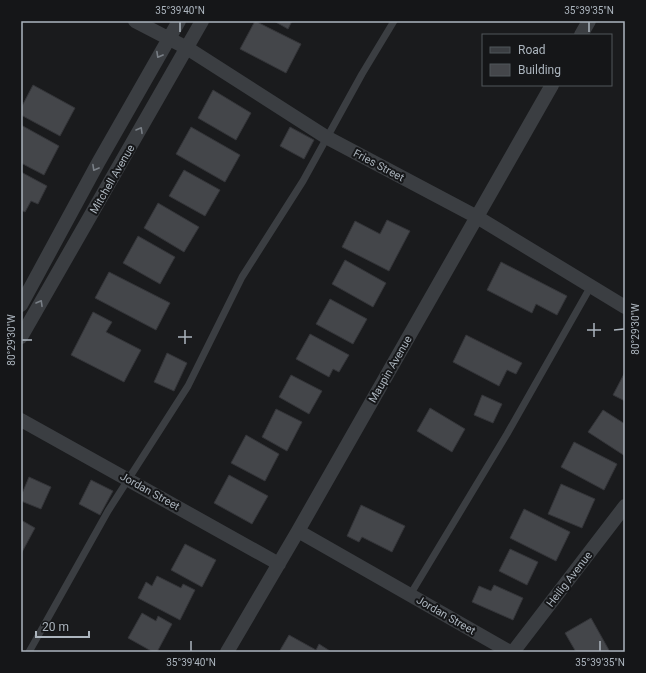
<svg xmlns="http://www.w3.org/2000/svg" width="646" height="673" viewBox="0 0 646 673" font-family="Roboto,sans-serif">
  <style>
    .building { fill: #44464a; stroke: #343539 }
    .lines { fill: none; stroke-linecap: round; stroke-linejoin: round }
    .service { stroke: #3b3e42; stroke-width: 7 }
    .minor { stroke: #3b3e42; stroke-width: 14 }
    .oneway { stroke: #797f86 }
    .ticks { fill: none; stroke: #acb5be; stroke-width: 1.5 }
    .labels { text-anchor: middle; stroke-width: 4; stroke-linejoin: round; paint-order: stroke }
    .street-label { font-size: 11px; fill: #acb5be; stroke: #151618 }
    .neatline { fill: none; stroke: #acb5be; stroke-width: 1.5 }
    .ticks-label { font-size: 10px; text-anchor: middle; fill: #acb5be }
  </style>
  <rect width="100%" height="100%" fill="#1a1b1d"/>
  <path class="building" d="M255,21L301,44L286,73L240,49Z
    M274,21H292L288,29Z
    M33,85L75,108L60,136L21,115V108Z
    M213,90L251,113L236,140L198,118Z
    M21,125L59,146L44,175L21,163Z
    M191,127L240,155L225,182L176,154Z
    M290,127L314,140L304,159L280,146Z
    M184,170L220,190L205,216L169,196Z
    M21,172L47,186L38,204L31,201L25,212L21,210Z
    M158,203L199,227L184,252L144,228Z
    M387,220L410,231L389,271L342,247L355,221L380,234Z
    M138,236L175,257L160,284L123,263Z
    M345,260L386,283L373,307L332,284Z
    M501,262L567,296L557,315L536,304L532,313L487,290Z
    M109,272L170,303L156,330L95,298Z
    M330,299L367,319L353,344L316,324Z
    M93,312L112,322L106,332L141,350L124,382L71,355Z
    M310,334L349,355L339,372L333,369L329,377L296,359Z
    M466,335L522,363L516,374L507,370L499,386L453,362Z
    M167,353L187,363L174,391L154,382Z
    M625,372V401L613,395Z
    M291,375L322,391L309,414L279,397Z
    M482,395L502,404L493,423L474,415Z
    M430,408L465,429L452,452L417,431Z
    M276,409L302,422L287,451L262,437Z
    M603,410L625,424V456L588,432Z
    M246,435L279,454L265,481L231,463Z
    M574,442L617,464L604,490L561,467Z
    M229,475L268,496L252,524L214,503Z
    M29,477L51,487L41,509L21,501V496Z
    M91,480L113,491L100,515L79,504Z
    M561,484L595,499L582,528L548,514Z
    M361,505L405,526L392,552L362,537L359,542L347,536Z
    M524,509L570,532L556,561L510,538Z
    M21,520L35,528L21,554Z
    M185,544L216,560L202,587L171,570Z
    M510,549L538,562L527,585L499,571Z
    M157,576L181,588L183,584L195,590L180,620L138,598L146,582L152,586Z
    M494,585L523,598L513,620L472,602L479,586L491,591Z
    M142,613L156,621L158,616L172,624L157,652H153L128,638Z
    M591,618L610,652H576L565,633Z
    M289,635L316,650L319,644L330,651L329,652H279Z"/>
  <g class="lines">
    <path class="service" d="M410,595L507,434L591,286
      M29,652L108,511L188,386L242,277L303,181L362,74L394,21"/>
    <path class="minor" d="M135,21L187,48L326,137L477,217L625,307
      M581,35L589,21
      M21,305L98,163L179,21
      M21,337L202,21
      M21,420L279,564
      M298,531L510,652
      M227,652L298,531L552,85
      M513,652L625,506"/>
  </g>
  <defs><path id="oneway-chevron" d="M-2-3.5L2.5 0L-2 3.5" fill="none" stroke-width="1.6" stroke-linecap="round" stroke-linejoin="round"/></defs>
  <g class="oneway">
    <use href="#oneway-chevron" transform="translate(159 55) rotate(119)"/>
    <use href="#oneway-chevron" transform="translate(140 130) rotate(-60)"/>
    <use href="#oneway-chevron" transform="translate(95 168) rotate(119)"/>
    <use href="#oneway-chevron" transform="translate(40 303) rotate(-60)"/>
  </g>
  <path class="ticks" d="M180,22V32M589,22V32M594,323V337M185,330V344M587,330H601M614,330L624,329M178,337H192M22,340H32M191,641V651M600,641V651"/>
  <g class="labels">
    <g class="street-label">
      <text transform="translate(379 165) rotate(28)" y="4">Fries Street</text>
      <text transform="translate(112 179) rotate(-60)" y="4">Mitchell Avenue</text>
      <text transform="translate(390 369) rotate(-60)" y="4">Maupin Avenue</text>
      <text transform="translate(150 491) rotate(29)" y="4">Jordan Street</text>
      <text transform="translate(569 579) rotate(-52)" y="4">Heilig Avenue</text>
      <text transform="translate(446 615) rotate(30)" y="4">Jordan Street</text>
    </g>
  </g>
  <rect width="646" height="673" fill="none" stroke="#151618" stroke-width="44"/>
  <rect x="482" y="34" width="130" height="52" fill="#151618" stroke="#51565a"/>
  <rect x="490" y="47" width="20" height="6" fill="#3b3e42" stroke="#51565a"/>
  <text x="518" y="54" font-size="12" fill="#acb5be">Road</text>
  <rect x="490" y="64" width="20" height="12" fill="#44464a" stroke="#51565a"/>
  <text x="518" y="74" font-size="12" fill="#acb5be">Building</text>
  <path d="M36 631v6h53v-6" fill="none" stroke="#acb5be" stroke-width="2"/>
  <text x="42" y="631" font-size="12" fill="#acb5be" stroke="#151618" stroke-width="3" paint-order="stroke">20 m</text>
  <rect x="22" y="22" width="602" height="629" class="neatline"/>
  <g class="ticks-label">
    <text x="180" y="14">35°39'40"N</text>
    <text x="589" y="14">35°39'35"N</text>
    <text transform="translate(635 329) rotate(-90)" y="4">80°29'30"W</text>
    <text transform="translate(11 340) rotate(-90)" y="4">80°29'30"W</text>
    <text x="191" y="666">35°39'40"N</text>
    <text x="600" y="666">35°39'35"N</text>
  </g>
</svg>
